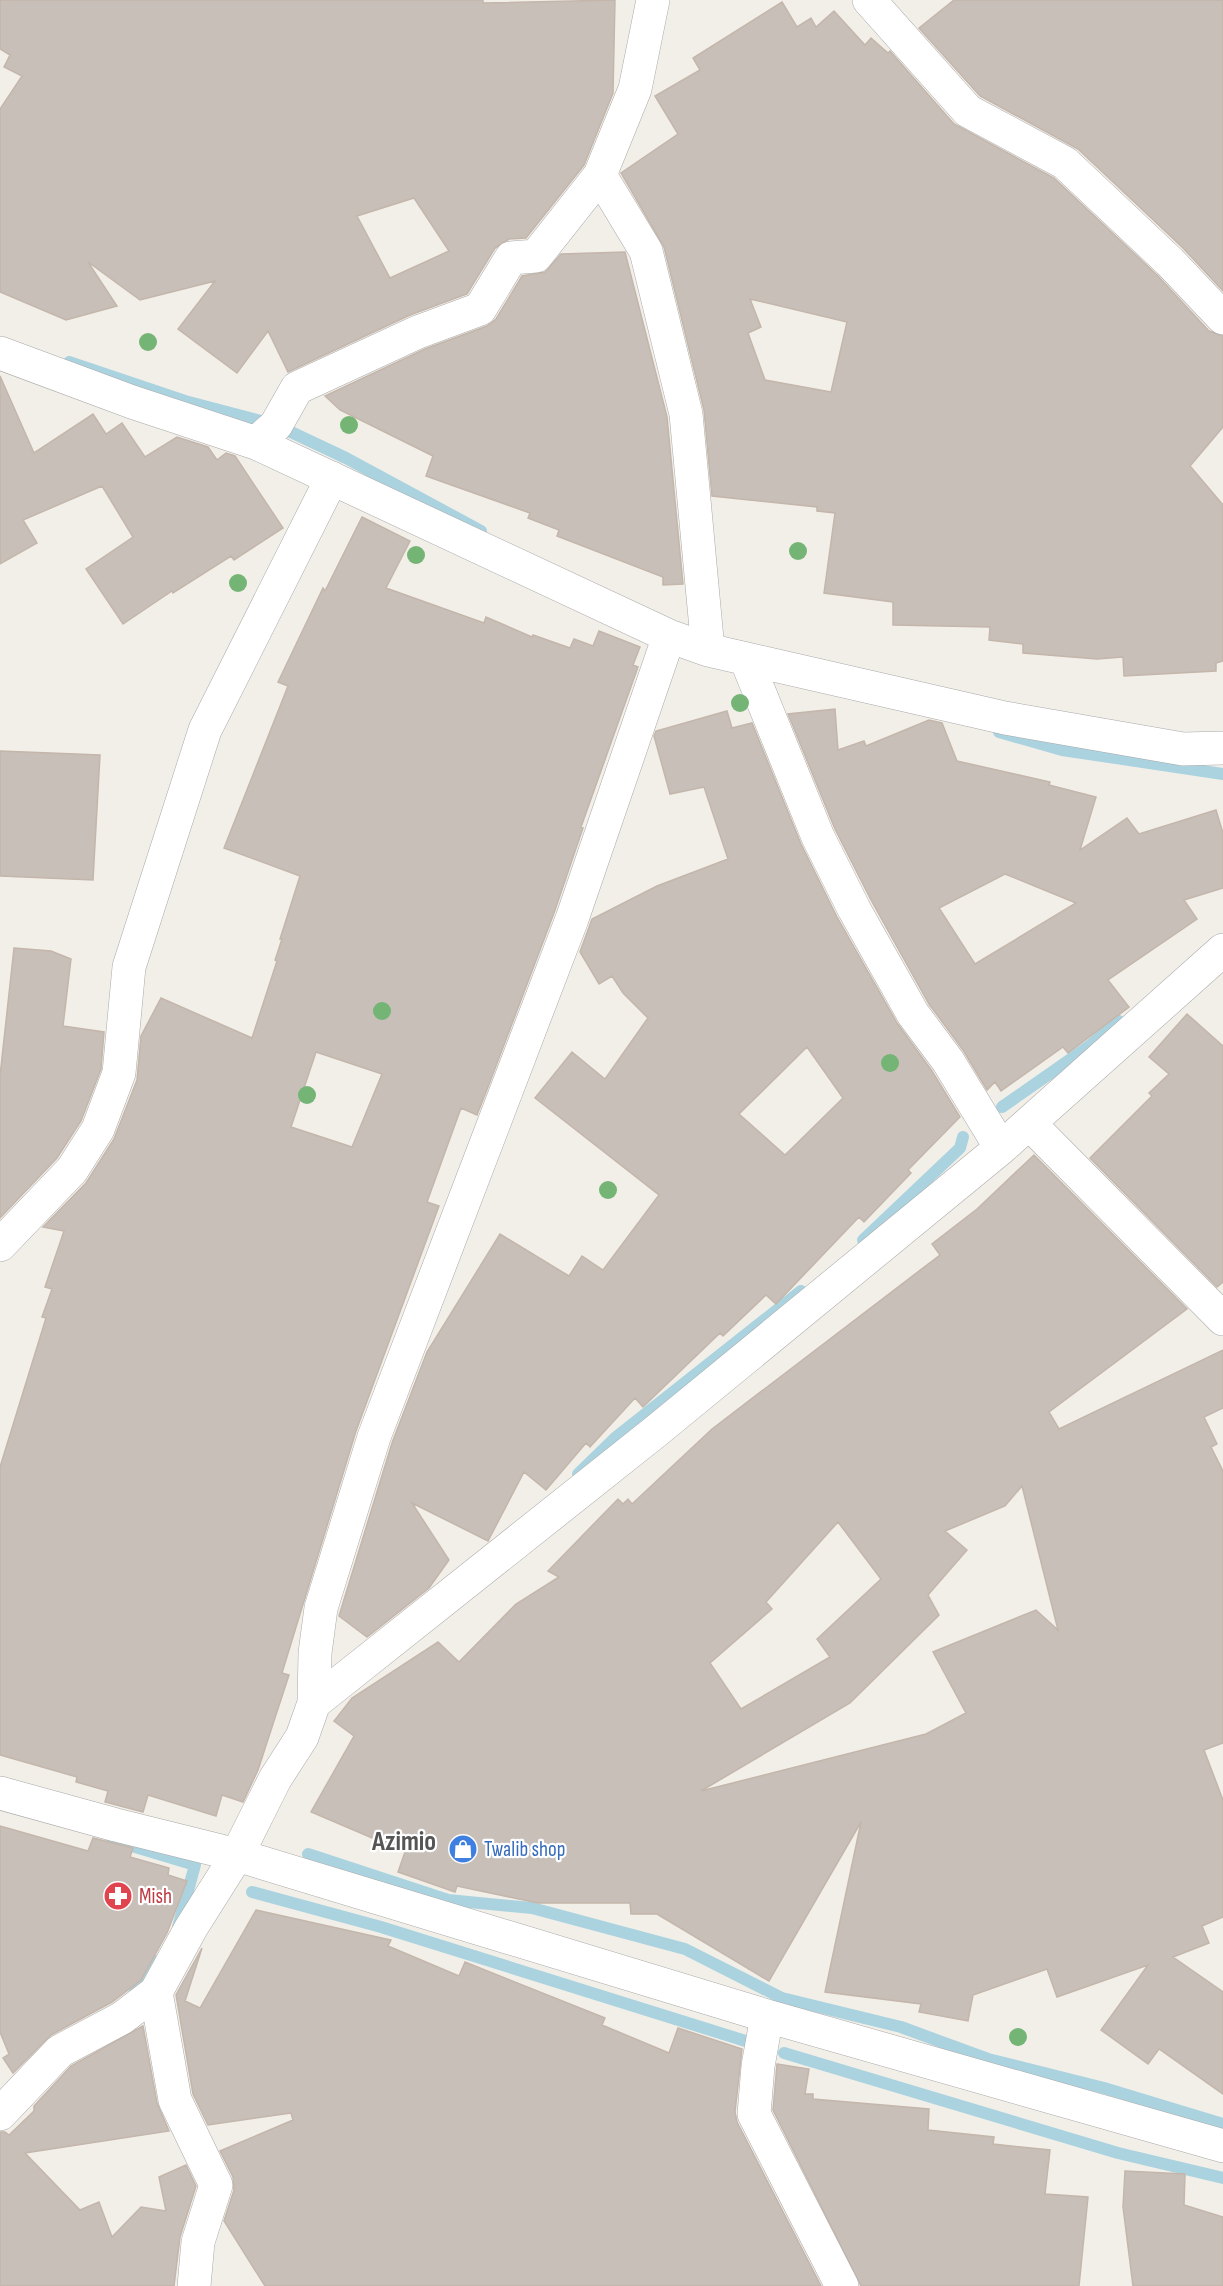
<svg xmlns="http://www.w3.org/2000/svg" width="1223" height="2286" viewBox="0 0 1223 2286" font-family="'Sofia Sans Condensed',sans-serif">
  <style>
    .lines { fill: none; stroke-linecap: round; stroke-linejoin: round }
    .stream { stroke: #aad3df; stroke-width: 12 }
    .building { fill: #c7bfb8; stroke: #c4b6ab; stroke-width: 1.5; fill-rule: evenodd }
    .minor-casing { stroke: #a9a9a9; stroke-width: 34 }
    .minor { stroke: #fff; stroke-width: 33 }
    .tree { fill: #74b475 }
    .labels { text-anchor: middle; stroke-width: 4.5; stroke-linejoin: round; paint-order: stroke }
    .shop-label { font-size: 21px; fill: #366cbe; stroke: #fff; text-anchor: start }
    .health-label { font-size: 21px; fill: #be3a42; stroke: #fff; text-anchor: start }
    .district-label { font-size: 27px; font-weight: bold; fill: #555; stroke: #fff }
  </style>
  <rect width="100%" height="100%" fill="#f2efe9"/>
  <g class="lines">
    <path class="stream" d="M69,362L185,401L276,425L346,458L481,531
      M999,732L1062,750L1223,774
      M1002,1107L1088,1047L1119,1021
      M863,1240L960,1148L963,1137
      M578,1474L615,1438L801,1291
      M112,1840L195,1865L178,1927
      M308,1854L448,1900L532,1908L685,1949L782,1998L901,2027L988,2059L1104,2088L1223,2124
      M252,1892L381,1927L752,2043
      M134,1994L155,1961
      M784,2053L1118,2153L1223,2178"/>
  </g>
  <path class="building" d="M0,0H483V3L615,0L613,93L584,165L526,238L509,239L495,248L467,294L410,315L288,372L268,331L237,373L178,329L215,281L140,300L88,262L117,306L66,320L0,292V109L22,76L4,67L10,55L0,49ZM414,198L449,251L390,278L357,216Z
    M954,0H1223V291L1183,248L1078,149L980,96L919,28Z
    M782,2L797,27L811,18L816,27L834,11L865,45L871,38L888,53L890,51L954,124L1054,178L1157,275L1209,331L1223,336V427L1190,466L1223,505V661L1216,663V671L1124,676L1123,657L1097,659L1023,653V644L989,640L990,627L893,625V602L824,593L835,513L817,511V507L712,496L704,410L664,247L621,173L678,134L655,96L700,70L693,58ZM750,299L847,322L831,392L765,380L748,333L761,327Z
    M625,252L667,417L683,584L663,585V577L557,536L559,530L528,518L530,513L426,476L433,456L340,410L325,396L425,349L487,326L496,319L522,276L545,272L561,254Z
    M0,376L34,453L93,414L106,434L122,423L145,457L177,437L208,447L217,460L226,453L235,456L283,528L234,560L231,556L173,593L172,591L123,624L86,569L133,537L102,486L23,520L37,543L0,564Z
    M362,517L410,541L386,588L484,623L486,617L532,637L533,635L570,648L574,639L593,646L599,631L640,647L633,665L638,667L581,827L583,828L554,913L488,1087L477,1115L461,1108L427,1202L439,1206L356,1431L282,1673L289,1675L258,1770L243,1802L222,1795L216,1816L148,1795L143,1812L105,1802L108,1791L76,1782L77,1777L0,1755V1467L46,1318L42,1317L52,1289L45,1287L64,1231L43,1227L86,1183L114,1139L137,1080L141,1036L161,998L252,1038L277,961L275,960L282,939H280L300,876L224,848L288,686L278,682L323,588L325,591ZM316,1052L382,1074L352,1147L291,1127Z
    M835,709L838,750L864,741L866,746L929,720L942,723L957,761L1050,782L1049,785L1096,797L1080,850L1127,818L1139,834L1216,810L1223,833V888L1184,900L1197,919L1108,980L1129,1007L1068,1053L1063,1047L1001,1091L995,1082L987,1090L963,1050L929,1004L871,900L835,829L788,714ZM1005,874L1076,903L975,964L939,908Z
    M727,711L732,728L752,723L801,844L837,917L897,1023L932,1071L960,1117L908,1170L911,1173L864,1222L859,1217L776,1304L766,1295L723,1336L720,1333L643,1407L635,1398L590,1447L586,1443L546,1490L524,1472L488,1541L412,1503L449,1560L429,1588L367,1637L339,1616L392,1443L427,1352L500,1234L569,1276L582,1256L603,1270L659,1195L535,1098L572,1052L605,1079L648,1018L623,993L612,976L599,984L580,952L592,919L657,886L728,859L704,787L670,794L654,736L656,731ZM807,1047L843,1098L785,1155L739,1114Z
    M0,751L100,755L93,880L0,876Z
    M14,948L51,951L71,959L63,1026L104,1032L101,1069L81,1121L57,1158L0,1218V1076Z
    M1187,1014L1223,1046V1282L1217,1287L1090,1158L1152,1096L1149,1093L1169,1074L1149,1057Z
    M1034,1155L1187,1309L1049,1412L1059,1429L1223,1350V1408L1204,1417L1217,1444L1211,1447L1223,1471V1743L1204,1750L1223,1800V1917L1202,1926L1209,1943L1173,1957L1223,1992V2094L1159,2049L1148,2064L1101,2030L1148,1965L1057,1997L1047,1969L973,1995L968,2021L919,2012L921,2004L825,1992L861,1822L769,1981L657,1914H631L630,1903H538L457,1886L455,1892L398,1872L405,1852L311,1812L354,1736L334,1721L352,1698L438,1642L459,1662L516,1604L559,1577L548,1571L618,1499L623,1504L628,1499L632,1504L712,1429L940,1255L932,1244L977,1209ZM1022,1486L1058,1630L1036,1610L933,1652L966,1713L926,1734L701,1791L850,1703L939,1615L928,1595L967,1550L945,1531L1005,1506ZM838,1522L881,1579L817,1639L830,1657L741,1709L710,1663L772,1609L766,1602Z
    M0,1826L88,1851L93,1838L133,1848L130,1857L169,1868L168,1875L187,1881L167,1933L141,1980L112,2002L51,2035L13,2073L3,2058L9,2054L0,2032Z
    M256,1910L391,1940L388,1946L459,1976L465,1962L605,2018L602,2025L669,2053L678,2028L742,2049L735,2112L737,2122L821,2286H265L224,2221L234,2190L233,2177L220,2151L293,2120L291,2113L208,2125L193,2094L176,1995L202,1948L185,2001L200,2008Z
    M143,2026L157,2103L169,2131L25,2153L80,2210L99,2202L112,2237L141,2207L166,2211L159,2177L186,2165L196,2186L180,2237L174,2286H0V2132H5L9,2135L34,2111V2106L71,2066Z
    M777,2064L809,2069L805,2094H813V2099L929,2109L928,2130L994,2137L993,2144L1050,2150L1045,2194L1088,2197L1079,2286H861L773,2110Z
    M1125,2171L1185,2174L1184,2205L1223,2217V2286H1133L1123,2207Z"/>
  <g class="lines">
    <g class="minor-casing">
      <path id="minor" d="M653,0L635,89L600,175L646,251L686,414L708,650
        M869,0L968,111L1065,163L1170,262L1223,318
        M0,353L132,402L256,443L669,636L708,650L1005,718L1183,749L1223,748
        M256,443L276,425L297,388L418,332L480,309L511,258L536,256L600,175
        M746,659L818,837L854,909L913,1014L948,1061L1001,1148
        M1029,1123L1223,1319
        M0,1245L72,1170L98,1129L119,1073L129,967L205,730L332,478
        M314,1703L655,1432L1001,1148L1223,950
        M0,1793L116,1825L237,1855L767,2016L1223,2146
        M156,1992L175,2100L216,2185L198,2242L194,2286
        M767,2016L758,2066L754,2114L842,2286
        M0,2114L60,2051L122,2018L156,1992L191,1928L237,1855L275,1779L302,1737L314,1703L315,1653L321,1608L374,1437L572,919L669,636"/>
    </g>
    <use href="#minor" class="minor"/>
  </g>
  <g class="tree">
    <circle cx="148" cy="342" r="9"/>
    <circle cx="349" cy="425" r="9"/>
    <circle cx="798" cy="551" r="9"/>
    <circle cx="416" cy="555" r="9"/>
    <circle cx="238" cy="583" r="9"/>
    <circle cx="740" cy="703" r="9"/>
    <circle cx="382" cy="1011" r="9"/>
    <circle cx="890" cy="1063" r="9"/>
    <circle cx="307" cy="1095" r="9"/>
    <circle cx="608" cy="1190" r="9"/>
    <circle cx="1018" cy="2037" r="9"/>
  </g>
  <defs>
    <g id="shop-disc" transform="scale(1.5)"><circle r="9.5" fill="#3f7fe0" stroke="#fff"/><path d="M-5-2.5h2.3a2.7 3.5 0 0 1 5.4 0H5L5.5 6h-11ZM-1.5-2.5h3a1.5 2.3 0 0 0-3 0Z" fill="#fff"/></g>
    <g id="pharmacy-disc" transform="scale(1.5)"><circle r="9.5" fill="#e0444e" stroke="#fff"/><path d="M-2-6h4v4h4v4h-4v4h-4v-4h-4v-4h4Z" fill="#fff"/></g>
  </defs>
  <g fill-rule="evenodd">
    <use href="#shop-disc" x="463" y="1849"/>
    <use href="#pharmacy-disc" x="118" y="1896"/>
  </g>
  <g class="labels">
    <g class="shop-label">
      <text x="484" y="1856">Twalib shop</text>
    </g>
    <g class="health-label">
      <text x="139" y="1903">Mish</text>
    </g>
    <g class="district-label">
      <text x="404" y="1850">Azimio</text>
    </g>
  </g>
</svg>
